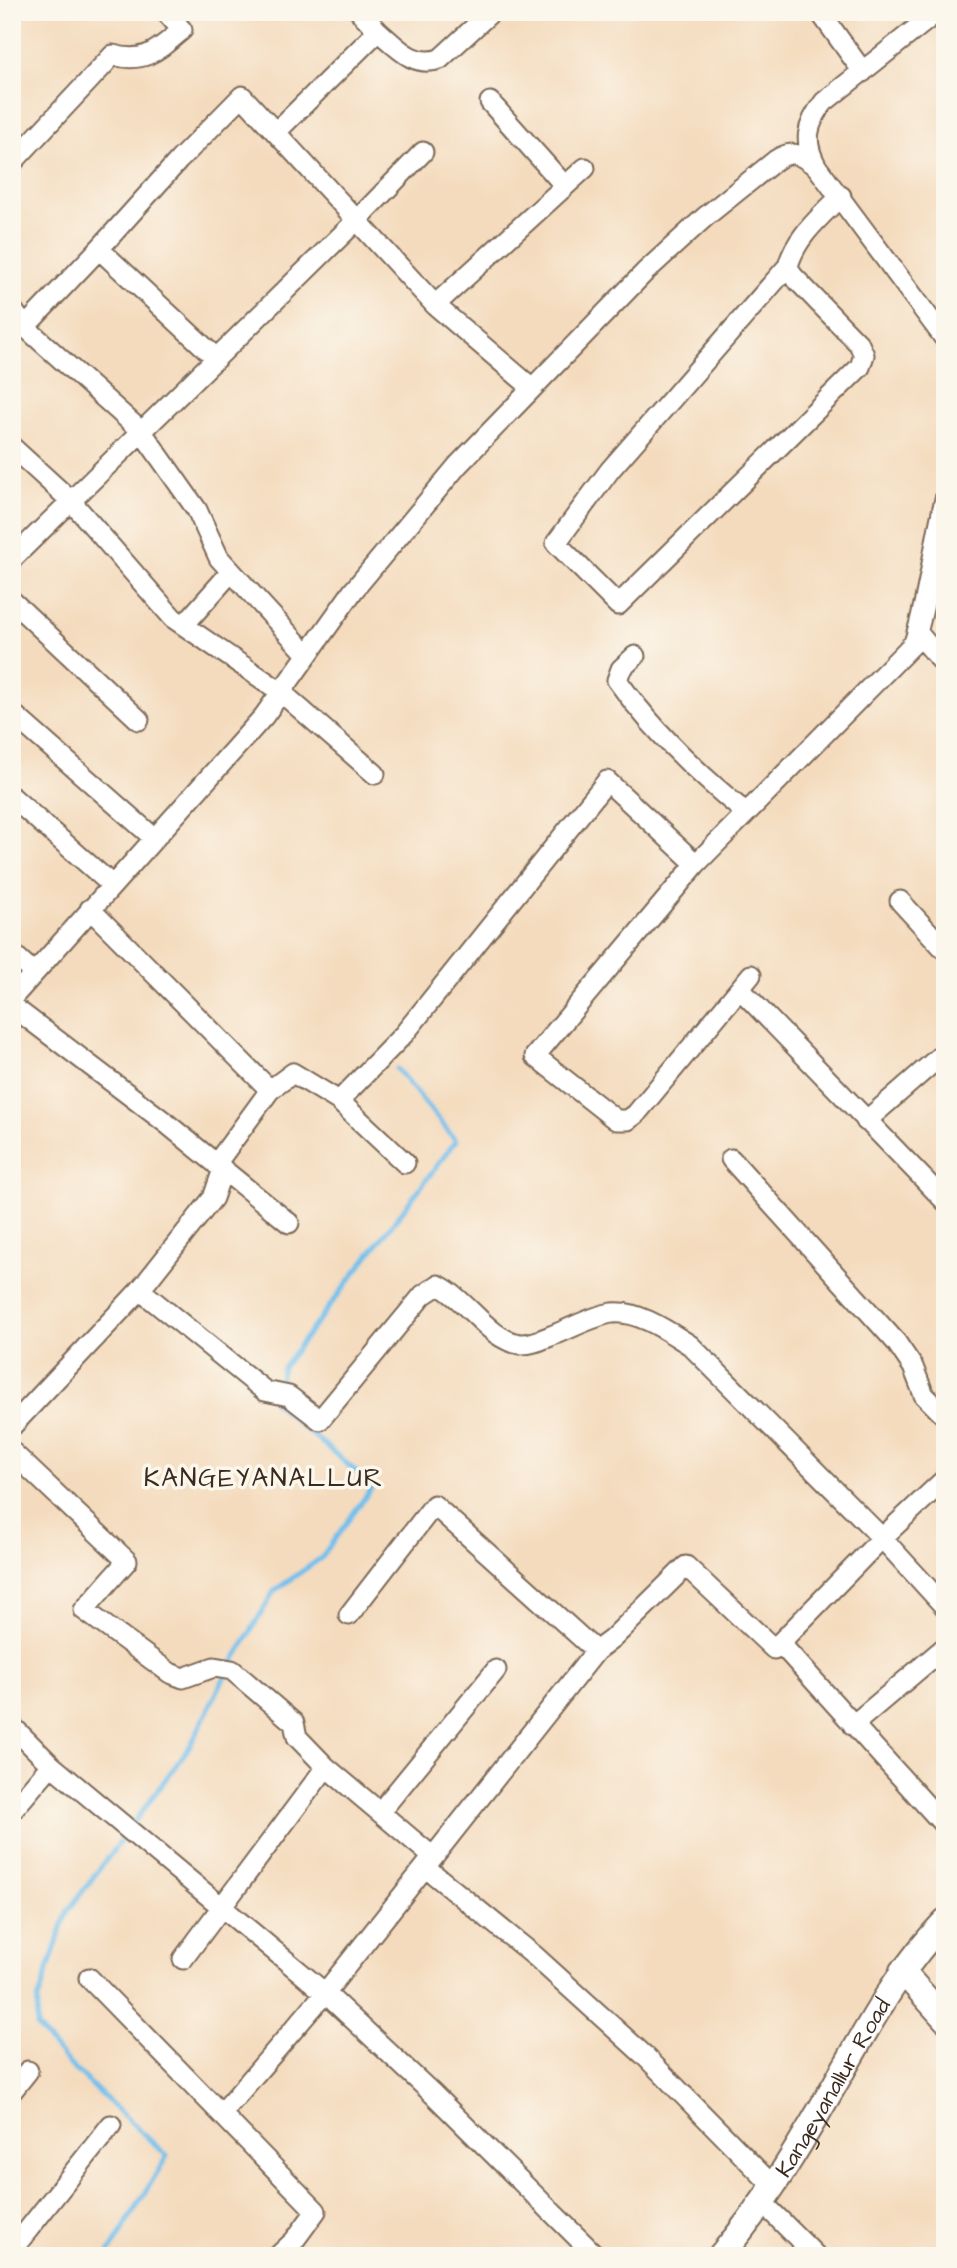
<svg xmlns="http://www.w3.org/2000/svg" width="957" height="2268" viewBox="0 0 957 2268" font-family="'Architects Daughter',sans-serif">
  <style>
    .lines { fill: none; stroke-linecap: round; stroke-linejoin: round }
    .stream { stroke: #71bfec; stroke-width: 5 }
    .minor-casing { stroke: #7c6856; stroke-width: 23 }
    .tertiary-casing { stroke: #7c6856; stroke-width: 28 }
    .minor { stroke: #fff; stroke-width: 19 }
    .tertiary { stroke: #fff; stroke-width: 24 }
    .labels { text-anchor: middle; stroke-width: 7; stroke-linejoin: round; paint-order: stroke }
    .street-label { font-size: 23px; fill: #3b2a1e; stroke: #fbf7ec }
    .quarter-label { font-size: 26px; letter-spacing: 2px; fill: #3b2a1e; stroke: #fbf7ec }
  </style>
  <rect width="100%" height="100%" fill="#fbf7ec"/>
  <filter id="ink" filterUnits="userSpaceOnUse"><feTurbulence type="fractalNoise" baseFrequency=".0143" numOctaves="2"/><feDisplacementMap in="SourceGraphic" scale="14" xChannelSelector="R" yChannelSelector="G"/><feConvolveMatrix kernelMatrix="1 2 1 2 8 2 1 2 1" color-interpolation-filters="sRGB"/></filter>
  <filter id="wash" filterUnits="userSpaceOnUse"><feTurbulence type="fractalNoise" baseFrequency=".00686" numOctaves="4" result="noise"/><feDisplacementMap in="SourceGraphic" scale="28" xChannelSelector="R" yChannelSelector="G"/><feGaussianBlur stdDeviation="1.57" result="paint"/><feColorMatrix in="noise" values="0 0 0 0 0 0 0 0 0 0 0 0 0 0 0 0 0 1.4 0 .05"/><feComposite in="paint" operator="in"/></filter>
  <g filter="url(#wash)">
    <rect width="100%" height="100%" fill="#f4dbbe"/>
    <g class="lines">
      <path class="stream" d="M278,1389L283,1367L456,1141L397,1069
        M231,1666L274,1591L321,1558L373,1486L274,1402L275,1399
        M131,1826L190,1746L226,1674
        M107,2256L167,2156L66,2061L37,2027L38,2000L67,1912L126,1834"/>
    </g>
  </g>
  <g filter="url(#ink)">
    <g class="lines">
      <g class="minor-casing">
        <path id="minor" d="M360,12L378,31
          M820,12L863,72
          M937,12L824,102C806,125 803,142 817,167L945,339
          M490,102L565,186
          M276,132L378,31C397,47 413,68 440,59L491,12
          M12,163L113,55C145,64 158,50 182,30L166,12
          M99,249L179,160L242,96L435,305L532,388
          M788,266L610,470L556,543L618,605L860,367L864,355L859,344L792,275L788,266C796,237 820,217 841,196
          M435,305L585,168
          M12,309L25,327L99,249L216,358
          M25,327L142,432L197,510L219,558L307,654
          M12,447L71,501L173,618L281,692L375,774
          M12,559L358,219L423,152
          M12,601L139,720
          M184,625L231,572
          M917,632L945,665
          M635,656L621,669L617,680C653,731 698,774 746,813
          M12,713L154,838
          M12,797L112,885
          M900,901L945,950
          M90,909L270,1090L216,1164
          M12,953L34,973
          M751,975L636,1114L628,1120H616L535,1056L696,864L914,643C929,596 933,547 945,499
          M740,989L945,1201
          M12,998L264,716L353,591L458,465L645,272L705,217L776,160C795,148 801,156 817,167
          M12,1006L166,1123L289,1223
          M270,1090L293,1073L339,1101
          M866,1121L945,1052
          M731,1159L896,1342L913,1367L924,1395L945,1416
          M405,1163L339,1101L404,1034L607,781L696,864
          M140,1290L265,1391L289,1396L320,1420L423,1295L438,1285C467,1299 489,1340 520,1344C532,1345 545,1338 556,1334C574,1327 593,1316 612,1313C638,1310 669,1332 690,1345L882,1538L774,1649L686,1566L612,1639L596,1651
          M12,1426L140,1290L213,1198L223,1169
          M12,1452L127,1561L84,1610L170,1673L183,1678L214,1667L232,1670L294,1723L297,1737L326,1767L433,1857L596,1651L434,1505L349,1615
          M945,1479L882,1538L945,1607
          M780,1643L945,1826
          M853,1725L945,1647
          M12,1726L51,1765L325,1993L222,2113
          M12,1811L51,1765
          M380,1812L496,1670
          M433,1857L325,1993L433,2094L596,2256
          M425,1867L536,1957L645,2056L772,2185
          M183,1959L326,1767
          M89,1978L316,2211L294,2241L278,2256
          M12,2091L28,2071
          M761,2201L816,2256
          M12,2250L111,2125"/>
      </g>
      <g class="tertiary-casing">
        <g id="tertiary">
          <path d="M902,1971L945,2019"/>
          <path id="s1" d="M720,2256C772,2197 811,2125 850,2058C880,2006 903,1965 945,1921"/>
        </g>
      </g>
      <use href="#minor" class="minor"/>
      <use href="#tertiary" class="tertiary"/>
    </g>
  </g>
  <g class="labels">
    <g class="street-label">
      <text dy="8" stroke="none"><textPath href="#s1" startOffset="203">Kangeyanallur Road</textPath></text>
    </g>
    <g class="quarter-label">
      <text x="264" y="1486">KANGEYANALLUR</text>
    </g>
  </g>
  <rect width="957" height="2268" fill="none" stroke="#fbf7ec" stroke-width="42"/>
</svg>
